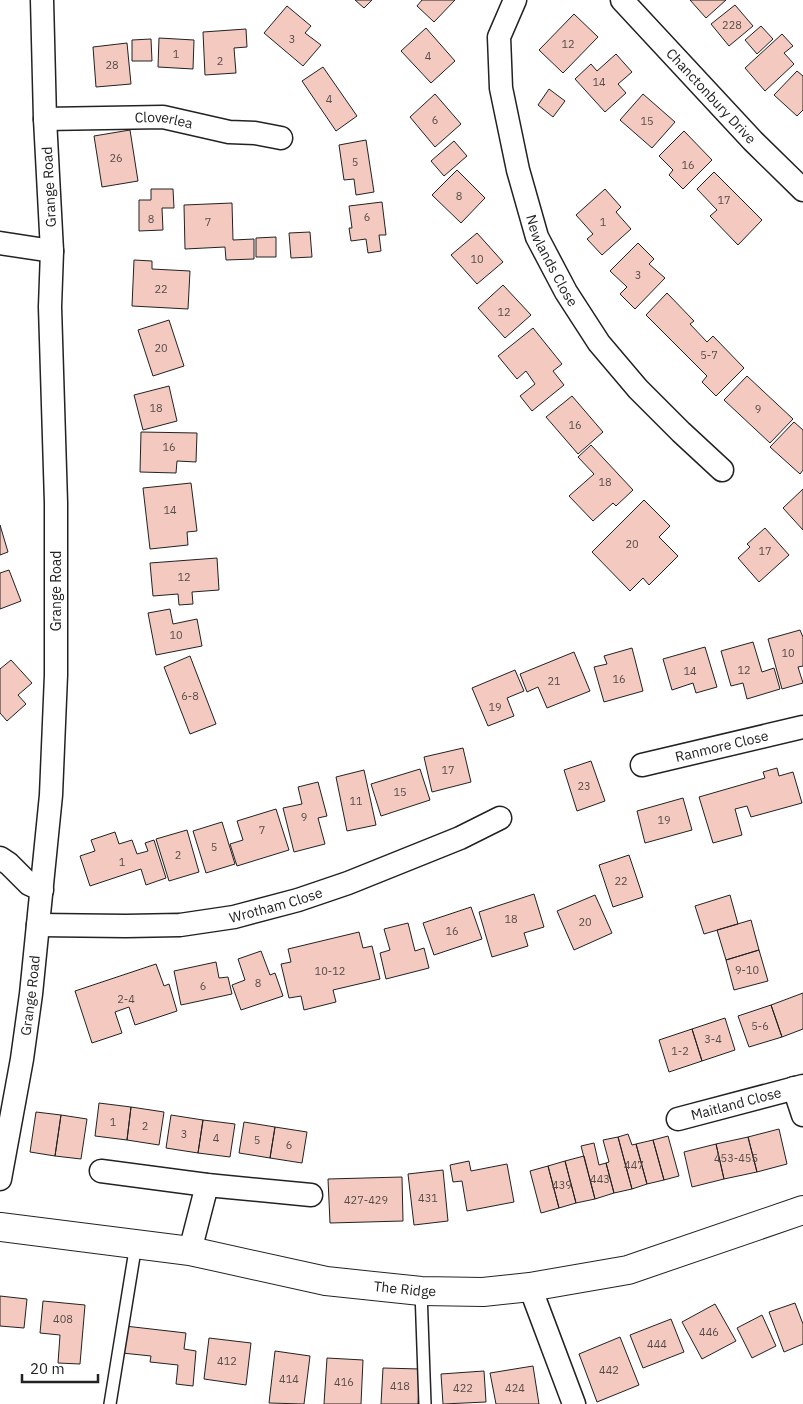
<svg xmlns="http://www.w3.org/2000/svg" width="803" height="1404" viewBox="0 0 803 1404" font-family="'IBM Plex Sans',sans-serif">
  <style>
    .building { fill: #f3c9c0; stroke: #222 }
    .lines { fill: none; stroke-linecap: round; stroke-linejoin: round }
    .service-casing { stroke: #222; stroke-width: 14 }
    .minor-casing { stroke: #222; stroke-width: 25 }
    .secondary-casing { stroke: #222; stroke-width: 30 }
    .service { stroke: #fff; stroke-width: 11 }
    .minor { stroke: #fff; stroke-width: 22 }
    .secondary { stroke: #fff; stroke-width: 28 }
    .labels { text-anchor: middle; stroke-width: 4; stroke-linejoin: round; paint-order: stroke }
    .number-label { font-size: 11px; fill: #564c4a }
    .street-label { font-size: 14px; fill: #222; stroke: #fff }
  </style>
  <rect width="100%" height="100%" fill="#fff"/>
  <path class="building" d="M355,0H372L364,8Z
    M422,0H455L434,22L417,6Z
    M690,0H726L706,18Z
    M735,5L753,26L729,46L711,24Z
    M287,6L311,26L305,33L321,45L303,66L264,33Z
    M574,14L598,37L563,73L539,50Z
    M761,26L773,39L757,54L745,40Z
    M426,28L455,61L431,83L401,51Z
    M246,29L247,47L234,48L236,73L205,75L203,32Z
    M782,34L793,46L784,53L794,64L765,91L745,68Z
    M159,38L194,40L193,69L158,67Z
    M151,39L152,61H132V40Z
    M127,43L131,84L96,87L93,47Z
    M616,54L632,72L618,84L626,93L605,112L575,79L591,64L597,71Z
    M323,67L357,116L336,131L302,81Z
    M797,71L803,76V110L797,116L774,95Z
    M549,89L565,101L553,117L538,105Z
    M435,94L461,124L435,147L410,117Z
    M643,94L675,122L652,148L620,120Z
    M130,130L138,181L102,187L94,136Z
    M684,131L712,160L683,189L669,175L673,170L659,156Z
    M366,140L374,192L356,195L354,179L344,180L339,145Z
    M454,141L467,156L444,176L431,161Z
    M457,170L485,198L461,223L432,195Z
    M714,172L762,220L738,245L710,216L717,210L697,189Z
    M151,189H173L174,208H162L163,230L139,231V200H151Z
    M605,189L621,207L616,212L631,229L602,255L587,239L593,234L576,215Z
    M382,202L386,235H379L381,251L368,253L366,239L351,241L349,228H352L349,206Z
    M232,203L233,240L254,239V259L226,260L225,247L185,249L184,205Z
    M310,232L312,257L291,258L289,233Z
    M477,233L503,262L477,284L451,255Z
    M276,237V257H256V238Z
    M638,243L654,259L649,264L665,278L635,309L620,294L627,287L610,271Z
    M134,260L152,261V269L190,271L188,309L132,306Z
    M503,285L531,315L505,338L478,308Z
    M667,293L694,321L690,324L707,342L713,336L744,368L716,396L702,382L707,376L646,315Z
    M169,320L184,366L153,376L138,330Z
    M533,328L562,364L553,371L564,385L532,411L520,396L535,384L526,371L517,379L498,356Z
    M747,376L793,419L770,443L724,400Z
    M169,386L177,421L143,430L134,395Z
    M572,396L603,432L578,454L546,417Z
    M794,422L803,430V470L800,474L770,447Z
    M141,432L197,433L196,462L177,461L176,473L140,472Z
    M591,445L633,490L616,506L613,503L593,521L569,496L594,474L578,457Z
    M191,483L197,531L187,532L188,545L150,549L143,488Z
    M803,489V530L783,508Z
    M644,500L670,526L659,537L678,556L649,585L643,578L630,591L592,552Z
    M0,525L8,552L0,555Z
    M765,528L789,555L759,582L738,558L750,547L747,544Z
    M217,558L219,590L192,592L193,604L179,605L178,594L153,596L150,563Z
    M9,570L21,601L0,609V573Z
    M170,609L173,624L197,619L202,646L156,655L148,613Z
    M800,630L803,637V666L798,667L803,683L782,689L768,639Z
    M753,642L762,672L774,668L780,689L747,699L743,683L731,686L721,651Z
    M705,647L717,687L696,693L693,683L672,690L663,659Z
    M632,648L643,691L604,702L594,667L607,664L604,656Z
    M574,652L590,691L547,708L538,687L527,692L520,674Z
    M190,656L216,724L190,734L164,667Z
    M11,660L32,683L18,695L26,704L7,721L0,713V669Z
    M515,670L524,691L507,698L514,716L488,726L472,688Z
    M463,748L471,782L432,792L424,757Z
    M591,761L605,801L577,811L564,770Z
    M777,768L779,776L793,772L802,803L751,817L747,806L735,809L742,835L713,843L699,797L765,778L763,772Z
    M420,769L430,800L381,816L371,784Z
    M364,770L376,825L347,831L336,777Z
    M318,782L327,816L318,818L325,844L294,852L283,808L302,804L298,787Z
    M683,798L692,830L645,843L637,811Z
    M276,809L289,850L237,866L230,844L243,840L237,821Z
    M222,822L235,864L206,873L193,831Z
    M187,830L199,872L169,881L156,839Z
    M115,832L119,844L132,840L137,854L148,851L145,843L154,840L166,878L146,885L141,869L90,886L80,856L95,851L91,840Z
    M629,855L643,897L613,907L599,865Z
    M534,894L544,927L524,933L528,946L492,957L479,912Z
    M595,895L612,933L574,950L557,911Z
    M730,895L738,924L704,934L695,906Z
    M471,907L482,939L434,955L423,923Z
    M751,920L759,950L726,960L717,930Z
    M408,923L415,951L424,948L429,968L386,979L380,953L390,950L384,929Z
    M359,932L363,948L372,946L380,979L333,990L336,1002L304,1010L301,996L289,998L281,964L291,962L288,949Z
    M759,950L768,981L734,990L726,960Z
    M261,951L270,975L275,973L283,996L241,1010L232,985L245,980L238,959Z
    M216,962L219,978L228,977L232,994L181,1005L174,971Z
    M156,964L164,986L169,984L177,1011L135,1025L129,1007L115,1012L122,1033L92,1043L75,991Z
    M803,993V1029L782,1037L771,1005Z
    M771,1005L782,1037L749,1047L738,1016Z
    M725,1018L735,1050L702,1061L692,1029Z
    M692,1029L702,1061L669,1072L659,1040Z
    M99,1103L131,1107L127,1140L95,1136Z
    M131,1107L164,1112L159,1145L127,1140Z
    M36,1112L61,1115L55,1156L30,1152Z
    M61,1115L87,1119L81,1159L55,1156Z
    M171,1115L203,1120L198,1153L166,1148Z
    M203,1120L235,1124L230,1157L198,1153Z
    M244,1122L275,1127L270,1158L239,1153Z
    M275,1127L307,1132L302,1163L270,1158Z
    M779,1129L787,1164L757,1172L748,1137Z
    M628,1134L632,1145L636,1144L647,1184L632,1189L618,1137Z
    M668,1136L679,1176L664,1180L653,1140Z
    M618,1137L632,1189L614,1193L606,1163L609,1162L603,1140Z
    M748,1137L757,1172L724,1179L716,1144Z
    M653,1140L664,1180L647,1184L636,1144Z
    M594,1143L599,1165L606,1163L614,1193L595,1199L581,1146Z
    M716,1144L724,1179L692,1187L684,1152Z
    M584,1156L595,1199L576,1203L565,1161Z
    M469,1161L471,1171L507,1164L514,1202L467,1211L462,1181L453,1182L450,1165Z
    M565,1161L576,1203L559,1208L548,1166Z
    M548,1166L559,1208L541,1213L530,1171Z
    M443,1170L448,1221L414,1225L408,1174Z
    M402,1177L403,1221L330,1223L328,1179Z
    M0,1296L27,1299L24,1328L0,1326Z
    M43,1301L85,1305L80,1364L58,1363L60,1335L40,1333Z
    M795,1303L803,1324V1344L784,1352L769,1312Z
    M715,1304L736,1341L702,1359L682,1322Z
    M762,1315L776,1346L752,1358L737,1328Z
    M671,1319L684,1352L643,1368L630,1335Z
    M125,1326L186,1333L184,1349L196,1351L193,1386L176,1384L178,1365L150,1362L151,1356L122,1353Z
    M620,1337L639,1385L597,1402L579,1354Z
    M209,1338L251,1343L246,1385L204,1379Z
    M275,1351L310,1356L304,1404L269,1403Z
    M327,1358L363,1360L361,1404H324Z
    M533,1366L539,1404H496L490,1373Z
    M383,1368L420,1369L418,1404H381Z
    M484,1371L486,1402L443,1404L441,1374Z"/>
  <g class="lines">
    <g class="service-casing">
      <path id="service" d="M421,1291L425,1404
        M110,1404L136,1244"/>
    </g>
    <g class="minor-casing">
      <g id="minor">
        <path id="s1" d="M515,0L499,37L501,88L518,170L537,237L566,292L599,343L638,389L681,432L722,470"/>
        <path id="s2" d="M622,0L753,141L803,190"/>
        <path id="s3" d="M45,119L163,117L229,132L255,133L281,138"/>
        <path d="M0,243L52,251"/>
        <path id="s4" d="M642,765L803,727"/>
        <path d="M0,858L9,864L29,884L42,890"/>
        <path id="s5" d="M38,925L126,926L180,925L234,917L298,900L348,883L460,838L500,818"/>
        <path d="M794,1088L803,1115"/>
        <path id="s6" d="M678,1119L803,1086"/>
        <path d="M101,1171L207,1185L311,1195"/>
        <path id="s7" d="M0,1179L22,1059L31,994L51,795L56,675V503L50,307L52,251L45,119L42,0"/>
        <path d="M190,1251L207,1185"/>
        <path d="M530,1287L574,1404"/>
      </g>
    </g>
    <g class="secondary-casing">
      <g id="secondary">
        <path id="s8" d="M0,1227L190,1251L326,1281L421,1291L483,1292L530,1287L628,1270L803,1210"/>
      </g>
    </g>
    <use href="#service" class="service"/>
    <use href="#minor" class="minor"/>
    <use href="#secondary" class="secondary"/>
  </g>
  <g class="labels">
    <g class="number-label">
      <text x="732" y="29">228</text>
      <text x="292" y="43">3</text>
      <text x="568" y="48">12</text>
      <text x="176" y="58">1</text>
      <text x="428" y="60">4</text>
      <text x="220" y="65">2</text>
      <text x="112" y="69">28</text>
      <text x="599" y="86">14</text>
      <text x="329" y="103">4</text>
      <text x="435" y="124">6</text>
      <text x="647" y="125">15</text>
      <text x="116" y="162">26</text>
      <text x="355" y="166">5</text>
      <text x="688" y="169">16</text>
      <text x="459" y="200">8</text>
      <text x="724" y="204">17</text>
      <text x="367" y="221">6</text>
      <text x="151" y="223">8</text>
      <text x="208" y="226">7</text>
      <text x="603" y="226">1</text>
      <text x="477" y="263">10</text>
      <text x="638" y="279">3</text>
      <text x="161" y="293">22</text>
      <text x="504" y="316">12</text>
      <text x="161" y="352">20</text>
      <text x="709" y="359">5-7</text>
      <text x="156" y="412">18</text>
      <text x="758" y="413">9</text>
      <text x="575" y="429">16</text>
      <text x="169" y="451">16</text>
      <text x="605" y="486">18</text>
      <text x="170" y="514">14</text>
      <text x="632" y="548">20</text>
      <text x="765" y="555">17</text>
      <text x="184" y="581">12</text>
      <text x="176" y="639">10</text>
      <text x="788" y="657">10</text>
      <text x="744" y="674">12</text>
      <text x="690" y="675">14</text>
      <text x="619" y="683">16</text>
      <text x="554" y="685">21</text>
      <text x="190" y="700">6-8</text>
      <text x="495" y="711">19</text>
      <text x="448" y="774">17</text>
      <text x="584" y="790">23</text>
      <text x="400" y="796">15</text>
      <text x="356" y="805">11</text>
      <text x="304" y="821">9</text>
      <text x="664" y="824">19</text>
      <text x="262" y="834">7</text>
      <text x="214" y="851">5</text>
      <text x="178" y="859">2</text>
      <text x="122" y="866">1</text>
      <text x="621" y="885">22</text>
      <text x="511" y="923">18</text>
      <text x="585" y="926">20</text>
      <text x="452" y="935">16</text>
      <text x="747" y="974">9-10</text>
      <text x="330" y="975">10-12</text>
      <text x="258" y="987">8</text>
      <text x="203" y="990">6</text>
      <text x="126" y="1003">2-4</text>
      <text x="760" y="1030">5-6</text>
      <text x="713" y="1043">3-4</text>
      <text x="680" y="1055">1-2</text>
      <text x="113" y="1126">1</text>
      <text x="145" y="1130">2</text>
      <text x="184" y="1138">3</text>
      <text x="216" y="1142">4</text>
      <text x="257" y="1144">5</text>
      <text x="289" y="1149">6</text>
      <text x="736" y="1162">453-455</text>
      <text x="634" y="1169">447</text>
      <text x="600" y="1183">443</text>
      <text x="562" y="1189">439</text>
      <text x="428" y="1202">431</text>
      <text x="366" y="1204">427-429</text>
      <text x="63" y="1323">408</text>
      <text x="709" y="1336">446</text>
      <text x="657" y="1348">444</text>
      <text x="227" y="1365">412</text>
      <text x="609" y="1374">442</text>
      <text x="289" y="1383">414</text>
      <text x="344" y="1386">416</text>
      <text x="400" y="1390">418</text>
      <text x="463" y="1392">422</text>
      <text x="515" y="1392">424</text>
    </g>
    <g class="street-label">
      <text dy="5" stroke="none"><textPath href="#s2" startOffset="131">Chanctonbury Drive</textPath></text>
      <text dy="5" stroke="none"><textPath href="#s3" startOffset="119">Cloverlea</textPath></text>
      <text transform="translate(49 187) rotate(-93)" y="5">Grange Road</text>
      <text dy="5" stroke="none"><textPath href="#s1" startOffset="272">Newlands Close</textPath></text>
      <text transform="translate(56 591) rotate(-90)" y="5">Grange Road</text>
      <text dy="5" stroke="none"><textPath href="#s4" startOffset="82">Ranmore Close</textPath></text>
      <text dy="5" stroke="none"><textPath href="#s5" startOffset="240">Wrotham Close</textPath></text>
      <text dy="5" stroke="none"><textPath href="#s7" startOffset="186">Grange Road</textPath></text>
      <text dy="5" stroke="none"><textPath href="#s6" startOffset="60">Maitland Close</textPath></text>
      <text dy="5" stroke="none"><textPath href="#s8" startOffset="410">The Ridge</textPath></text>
    </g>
  </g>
  <path d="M22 1374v8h76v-8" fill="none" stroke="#222222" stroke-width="2.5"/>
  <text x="30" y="1374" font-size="15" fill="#222222" stroke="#ffffff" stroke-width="4" paint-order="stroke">20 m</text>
</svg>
